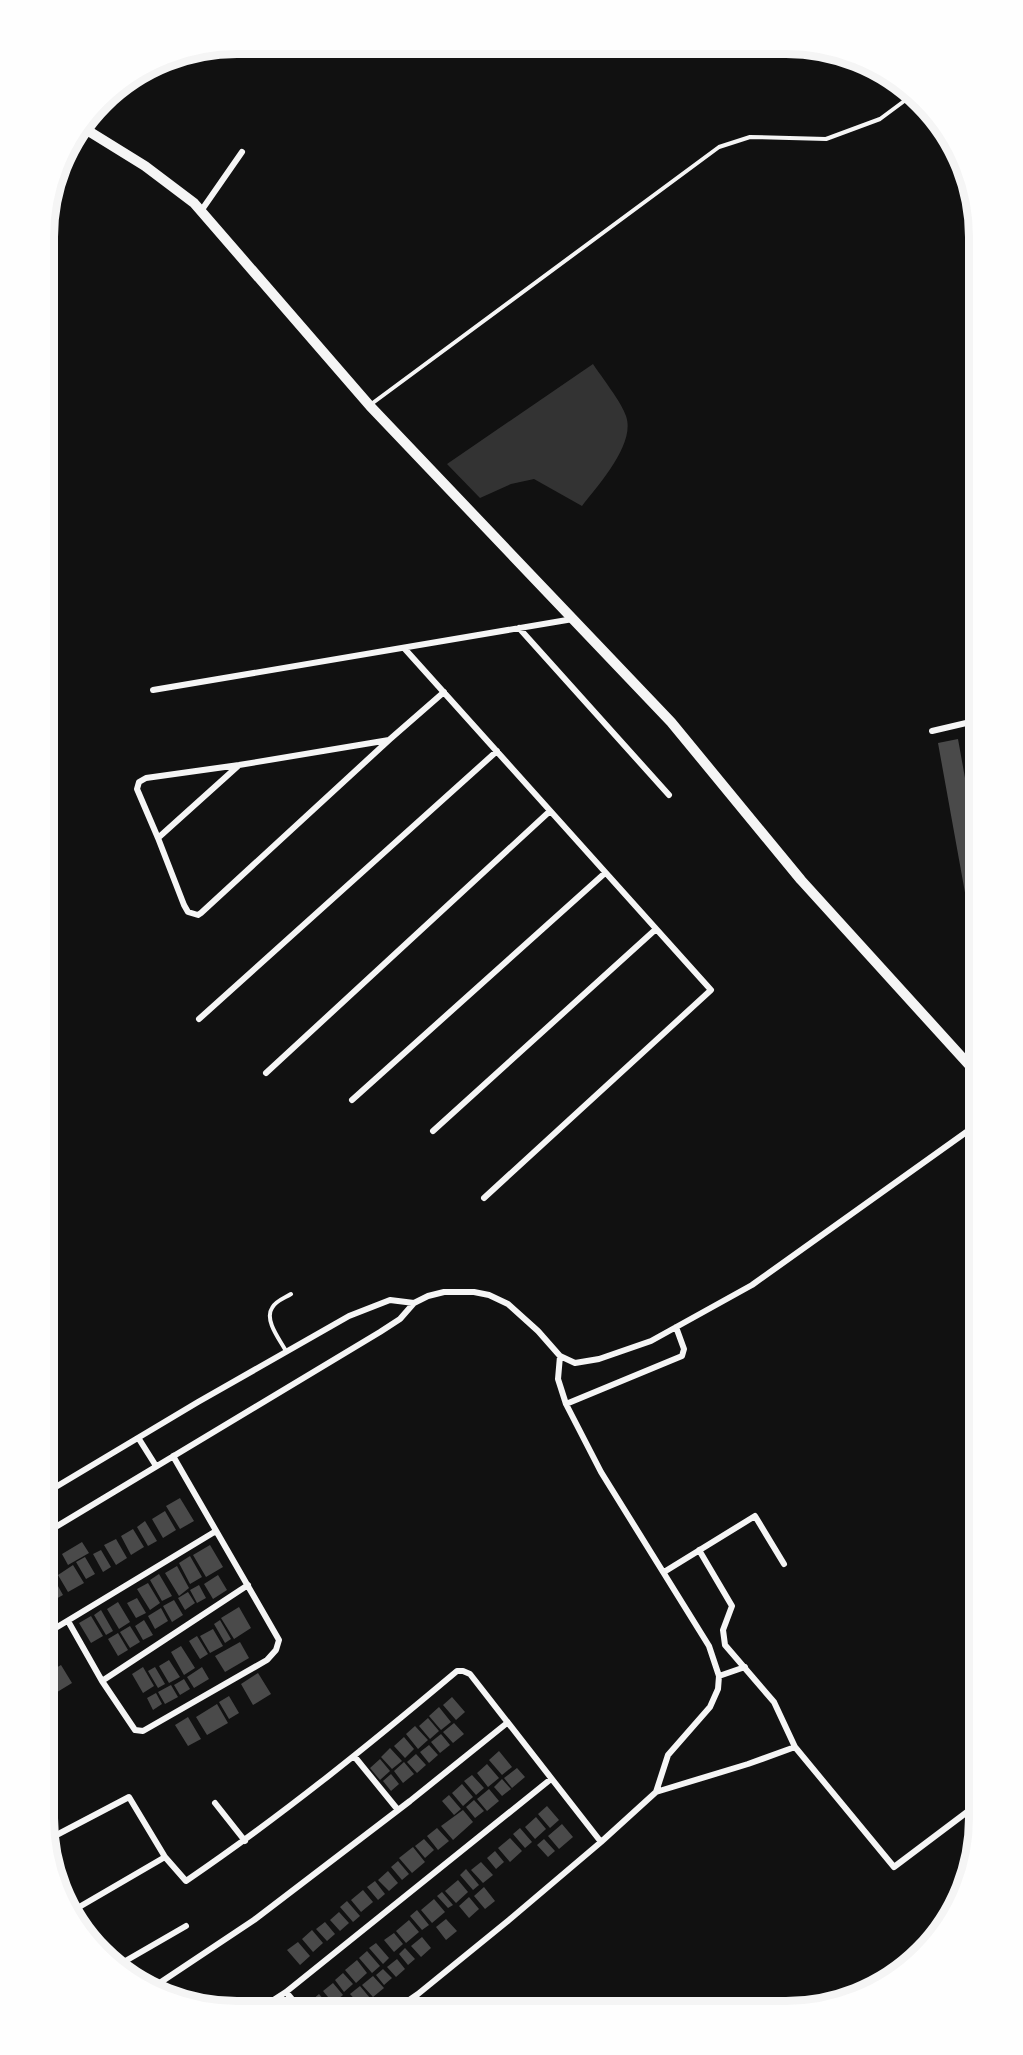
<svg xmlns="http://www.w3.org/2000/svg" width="1023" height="2055" viewBox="0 0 1023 2055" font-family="'Open Sans',sans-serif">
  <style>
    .water { fill: #333 }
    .building { fill: #4a4a4a }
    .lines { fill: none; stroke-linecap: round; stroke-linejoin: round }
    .service { stroke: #f5f5f5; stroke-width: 4 }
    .minor { stroke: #f5f5f5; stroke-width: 6 }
    .secondary { stroke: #f5f5f5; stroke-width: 10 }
    .rim { fill: none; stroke: #f5f5f5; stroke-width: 8 }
  </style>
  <rect width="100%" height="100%" fill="#111"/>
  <path class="water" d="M593,364C601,376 622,403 626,416C636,444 598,485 582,506L534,479L511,484L480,498L447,464Z"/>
  <path class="building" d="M958,739L979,856V947L975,948L938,743Z
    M180,1498L194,1521L180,1529L166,1506Z
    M165,1511L176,1530L163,1538L152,1519Z
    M145,1521L157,1541L148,1546L137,1527Z
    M133,1529L144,1547L131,1555L121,1536Z
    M116,1539L127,1558L116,1565L104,1545Z
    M82,1542L89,1553L68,1565L62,1554Z
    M210,1545L223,1567L206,1577L193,1555Z
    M101,1550L111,1567L103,1572L93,1554Z
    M190,1556L202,1577L190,1584L179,1563Z
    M85,1557L95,1574L86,1579L76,1562Z
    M73,1565L84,1583L68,1592L58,1575Z
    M177,1566L189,1588L179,1596L165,1573Z
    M159,1574L172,1596L162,1601L150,1580Z
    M218,1575L227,1590L213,1599L204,1584Z
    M53,1577L63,1595L54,1600L44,1583Z
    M148,1583L160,1603L150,1610L137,1589Z
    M199,1585L206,1598L197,1603L190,1590Z
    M188,1592L195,1603L185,1610L178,1598Z
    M44,1593L52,1607L44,1611Z
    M137,1598L146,1613L136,1618L127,1603Z
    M174,1600L183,1615L172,1622L163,1606Z
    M118,1602L130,1622L119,1629L107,1609Z
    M239,1607L251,1628L234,1639L221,1618Z
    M161,1608L168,1621L155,1629L148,1616Z
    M101,1610L113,1631L106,1635L94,1615Z
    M91,1616L103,1636L91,1643L79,1623Z
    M144,1620L153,1635L143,1640L135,1626Z
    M220,1620L231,1639L225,1643L214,1624Z
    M130,1626L140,1642L130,1648L120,1632Z
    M213,1629L223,1646L210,1653L200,1636Z
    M118,1633L128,1650L118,1656L108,1639Z
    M197,1636L208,1654L200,1659L189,1641Z
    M240,1642L249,1658L225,1672L215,1656Z
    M181,1646L195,1668L184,1675L171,1652Z
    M44,1651L51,1664L44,1669Z
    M169,1660L180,1677L169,1683L159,1666Z
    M61,1665L72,1683L54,1694L44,1675Z
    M143,1667L154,1686L143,1693L132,1674Z
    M155,1667L165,1684L158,1688L148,1671Z
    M202,1667L209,1679L194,1688L187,1677Z
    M258,1673L271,1694L253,1705L241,1684Z
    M184,1679L190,1689L180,1695L174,1685Z
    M171,1685L178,1697L165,1704L158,1692Z
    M156,1693L162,1704L153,1710L147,1698Z
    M229,1696L239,1713L229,1719L219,1702Z
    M452,1697L465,1712L456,1720L443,1705Z
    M217,1704L228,1723L207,1735L196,1717Z
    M439,1707L451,1722L441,1730L429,1716Z
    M188,1717L201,1739L188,1746L175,1725Z
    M428,1718L439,1731L430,1739L419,1726Z
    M454,1723L464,1734L453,1743L443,1732Z
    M415,1726L428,1740L418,1749L406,1734Z
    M441,1734L450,1745L440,1753L431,1742Z
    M404,1737L414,1749L405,1758L394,1746Z
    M429,1745L438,1755L429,1763L420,1752Z
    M390,1748L402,1761L392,1769L381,1757Z
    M499,1751L512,1767L502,1775L489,1760Z
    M416,1754L426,1765L417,1773L407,1762Z
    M380,1759L390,1771L380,1780L370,1768Z
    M404,1762L414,1774L403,1783L394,1771Z
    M487,1764L499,1778L488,1787L477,1773Z
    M517,1768L525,1777L512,1788L504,1778Z
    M391,1774L399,1784L391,1791L383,1781Z
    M472,1775L484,1788L476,1795L464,1781Z
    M502,1779L511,1789L502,1796L494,1787Z
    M462,1784L473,1797L463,1806L452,1793Z
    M489,1789L499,1801L487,1811L477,1799Z
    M449,1795L461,1809L454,1815L442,1801Z
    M474,1800L484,1811L475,1818L466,1807Z
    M547,1806L559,1820L550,1828L538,1814Z
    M463,1810L473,1822L453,1840L441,1826Z
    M536,1817L546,1829L535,1839L525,1827Z
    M562,1824L573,1837L559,1849L548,1836Z
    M437,1828L449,1841L438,1850L427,1836Z
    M520,1828L532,1842L525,1848L513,1834Z
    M510,1838L522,1851L510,1862L498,1848Z
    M424,1839L434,1850L425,1858L415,1846Z
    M544,1839L555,1851L548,1857L537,1845Z
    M413,1847L425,1862L412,1873L399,1858Z
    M495,1851L504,1862L496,1869L487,1858Z
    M398,1861L409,1874L402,1880L391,1867Z
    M481,1862L493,1875L483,1883L471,1870Z
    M466,1869L479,1885L473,1890L460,1875Z
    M388,1871L398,1883L389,1891L378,1880Z
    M458,1880L468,1892L456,1903L445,1891Z
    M375,1881L385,1894L378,1900L367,1887Z
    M484,1887L495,1901L485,1909L474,1896Z
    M363,1890L373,1902L361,1912L351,1900Z
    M442,1892L453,1905L448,1908L437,1896Z
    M469,1897L479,1909L469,1918L459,1906Z
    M434,1899L445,1912L432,1923L421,1910Z
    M347,1901L360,1916L353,1922L340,1907Z
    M417,1910L429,1925L422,1930L410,1916Z
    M339,1912L349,1923L340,1931L330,1920Z
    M446,1919L457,1931L446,1940L436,1927Z
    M409,1920L419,1932L406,1943L396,1931Z
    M325,1922L335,1934L327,1941L316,1929Z
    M312,1930L323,1943L313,1952L302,1939Z
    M394,1933L403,1944L394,1952L384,1940Z
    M422,1937L431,1948L421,1957L411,1946Z
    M298,1942L310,1956L300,1965L287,1950Z
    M376,1943L389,1958L383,1964L369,1948Z
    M405,1948L415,1959L408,1965L399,1954Z
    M367,1951L380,1966L372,1973L359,1958Z
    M397,1959L405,1969L396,1977L387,1967Z
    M357,1960L367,1973L356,1983L345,1970Z
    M383,1969L392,1978L384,1985L376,1975Z
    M343,1973L353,1984L344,1992L335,1980Z
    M373,1976L384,1988L373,1997L362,1985Z
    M333,1983L343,1995L333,2003L323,1991Z
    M360,1986L370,1998L361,2006L350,1994Z
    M319,1994L330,2007L327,2010H318L311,2001Z
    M348,1997L358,2009L357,2010H345L340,2004Z"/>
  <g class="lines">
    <path class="service" d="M370,405L719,147L750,137L826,139L880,119L915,93
      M286,1351C280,1340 264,1320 272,1308C275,1301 285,1298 291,1294"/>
    <path class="minor" d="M201,211L242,152
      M519,628L669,795
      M404,648L711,990L484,1198
      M153,690L573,619
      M976,721L979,741
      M932,731L979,720
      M389,740L239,765L146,778L139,782L137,789L158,838L184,905L188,912L198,915L201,913L389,740L444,692
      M158,838L238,766
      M199,1019L497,751
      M266,1073L550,811
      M352,1100L605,873
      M433,1131L656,929
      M44,1161L48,1158
      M566,1404L682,1356L684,1349L676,1327
      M139,1439L156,1466
      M44,1494L198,1402L349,1316L390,1300L414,1303
      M44,1534L380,1332L400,1319L414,1303L428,1296L444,1292H474L489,1295L508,1304L538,1331L560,1356L575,1363L599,1359L651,1341L752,1285L979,1123
      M699,1550L732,1606L723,1630L725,1645L774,1702L795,1747
      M664,1572L755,1516L784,1564
      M68,1621L102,1681L135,1730L143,1731L267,1660L276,1650L279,1640L173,1456
      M44,1635L216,1531
      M719,1676L745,1667
      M102,1681L248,1585
      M354,1756L398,1810
      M656,1792L748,1764L795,1747L894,1867L979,1803
      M215,1803L245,1841
      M47,1840L129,1797L165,1857L186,1881C280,1817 369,1745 457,1671H463L470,1674L601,1842
      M74,1910L165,1857
      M115,1967L186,1926
      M149,1990L254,1920L410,1801L507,1723
      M286,1992L301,2010
      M258,2010L286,1992L551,1779
      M395,2010L418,1994L509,1920L601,1842L656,1792L668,1755L710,1707L718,1689L719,1676L709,1646L601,1472L566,1404L558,1379L560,1356"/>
    <path class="secondary" d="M82,127L145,166L194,203L370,406L671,722L801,880L979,1076"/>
  </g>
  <path d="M0 0H1023V2055H0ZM237 54H786A183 183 0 0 1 969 237V1818A183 183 0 0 1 786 2001H237A183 183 0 0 1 54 1818V237A183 183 0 0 1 237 54Z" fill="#fefefe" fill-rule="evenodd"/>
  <path class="rim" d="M237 54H786A183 183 0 0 1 969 237V1818A183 183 0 0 1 786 2001H237A183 183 0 0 1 54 1818V237A183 183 0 0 1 237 54Z"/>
</svg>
